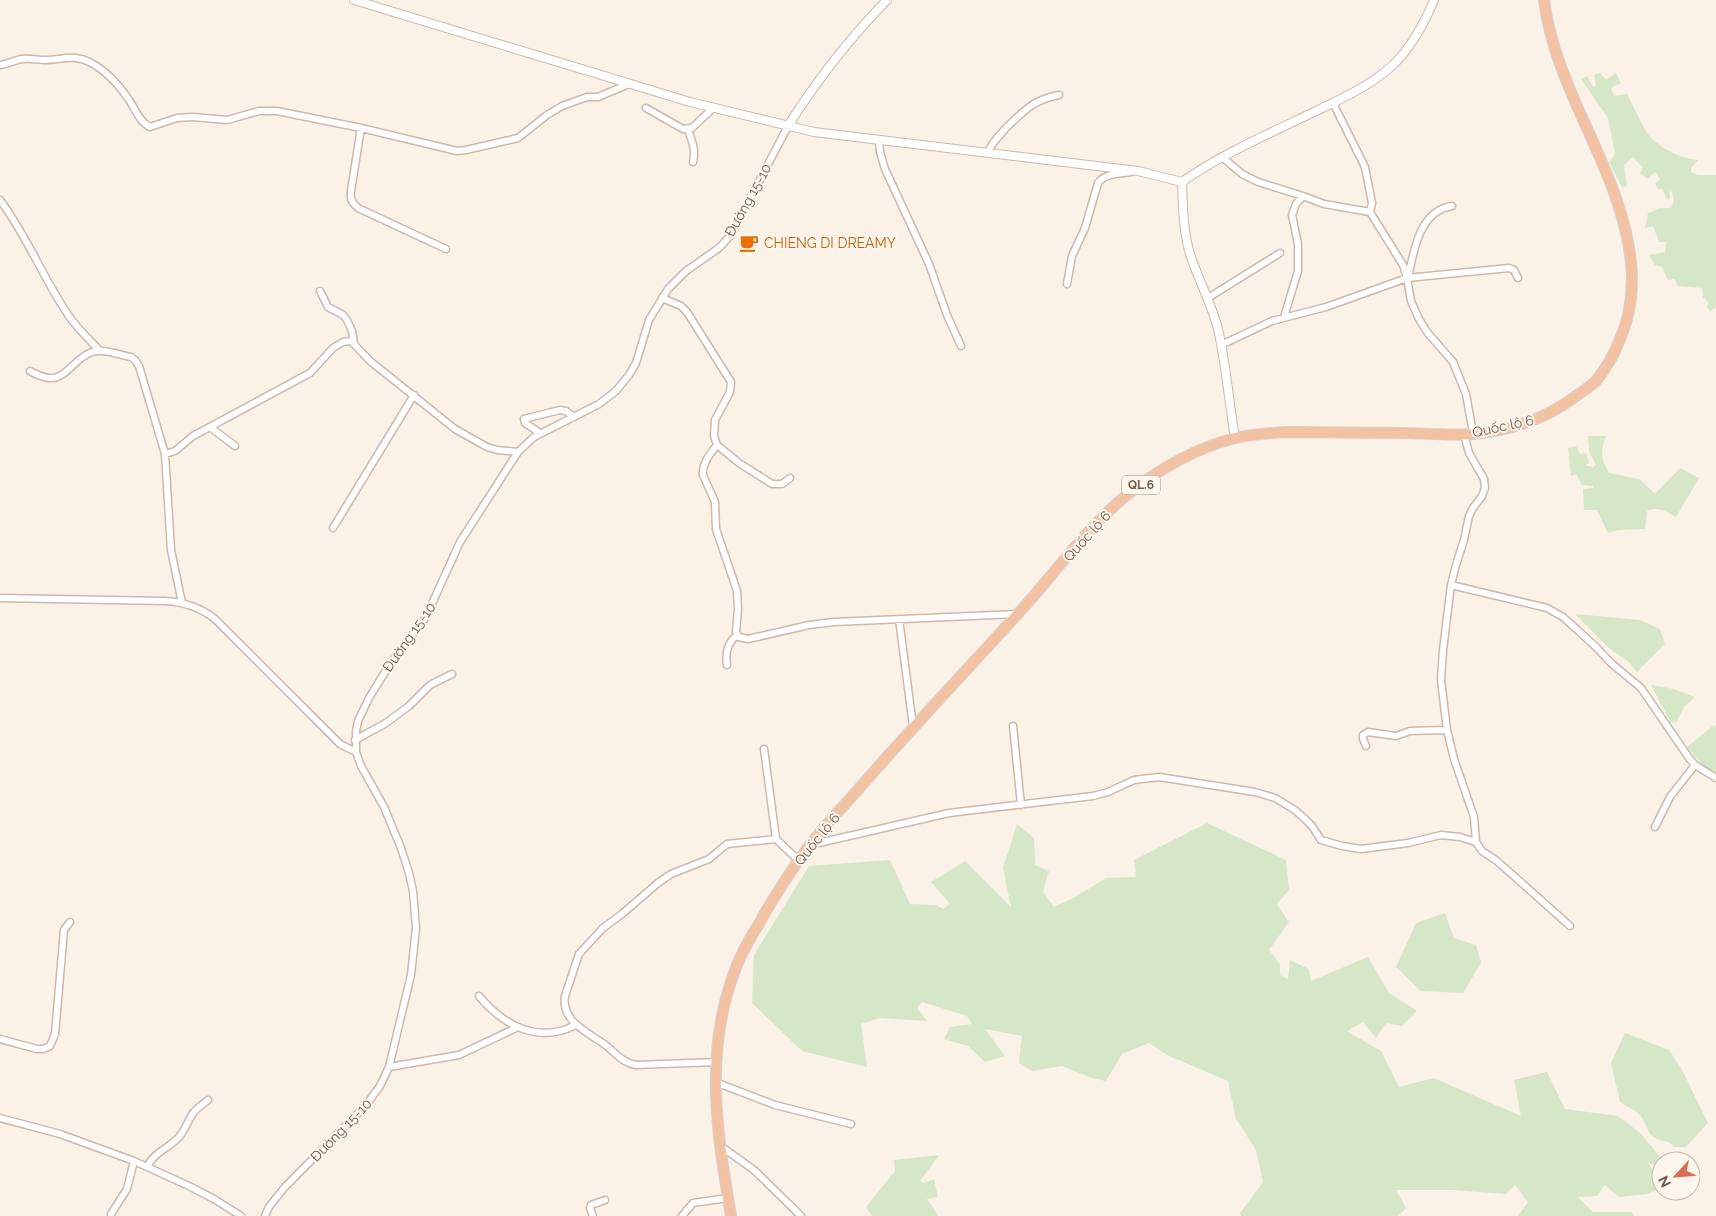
<svg xmlns="http://www.w3.org/2000/svg" width="1716" height="1216" viewBox="0 0 1716 1216" font-family="Raleway,sans-serif">
  <style>
    .green { fill: #d5e7c6 }
    .lines { fill: none; stroke-linecap: round; stroke-linejoin: round }
    .minor-casing { stroke: #cbb9ad; stroke-width: 9 }
    .tertiary-casing { stroke: #cbb9ad; stroke-width: 10 }
    .trunk-casing { stroke: #d8d0cd; stroke-width: 12 }
    .minor { stroke: #fff; stroke-width: 6 }
    .tertiary { stroke: #fff; stroke-width: 8 }
    .trunk { stroke: #f2c2a3; stroke-width: 10 }
    .labels { text-anchor: middle; stroke-width: 4; stroke-linejoin: round; paint-order: stroke }
    .shield { fill: #fdf6ec; stroke: #9c877d; stroke-width: 1 }
    .shield-label { font-size: 12px; font-weight: bold; fill: #72584d }
    .street-label { font-size: 14px; fill: #72584d; stroke: #fdf6ec }
    .food-label { font-size: 14px; fill: #c56008; stroke: #fdf6ec; text-anchor: start }
  </style>
  <rect width="100%" height="100%" fill="#faf2e6"/>
  <path class="green" d="M1600,73L1606,80L1616,73L1621,83L1611,88L1614,96L1627,94C1633,105 1644,131 1652,139C1664,150 1682,159 1698,160L1691,168V172L1698,175H1716V306L1710,312L1707,307L1709,303L1703,297L1702,288L1678,286L1674,279L1668,280L1662,267L1655,265L1649,255L1665,252L1666,242H1659L1653,226L1645,228L1648,213L1661,208H1671L1674,201L1672,192L1670,191V199L1667,200L1662,188L1658,190L1655,183L1660,180L1656,172L1651,175L1648,179L1640,173L1643,168L1633,157L1624,165L1627,186L1622,187L1609,162L1615,154L1608,118L1581,79L1587,76L1593,87L1596,85L1594,75Z
    M1588,436H1606C1600,453 1601,457 1609,473L1639,479L1655,494L1680,468L1699,478L1676,517C1667,512 1658,506 1647,511L1645,529L1618,530L1608,533L1597,510H1584L1583,489L1593,488V486L1582,485L1576,474L1571,476L1568,448L1576,446L1580,454L1586,453L1589,463L1585,466H1591L1592,468L1596,465L1589,451Z
    M1575,614L1640,620L1660,629L1665,644L1637,672L1629,662L1611,650Z
    M1651,685L1674,689L1695,697L1684,707L1676,723L1670,721Z
    M1714,725L1716,727V773L1703,766L1687,747Z
    M1207,823L1286,860L1289,890L1277,904L1289,922L1269,950L1280,964V975L1288,979L1290,960L1309,969L1311,981L1368,957L1389,993L1417,1011L1402,1026L1386,1023L1376,1038L1363,1022L1347,1031L1381,1051L1399,1087L1434,1078L1521,1116L1514,1080L1547,1072L1565,1109L1618,1116L1640,1133L1664,1161H1661V1167L1648,1163L1661,1181V1188L1648,1194L1619,1197L1605,1185L1597,1196L1578,1197L1593,1212H1632L1634,1216H1518L1528,1202L1515,1185L1506,1194L1452,1190H1396L1406,1208L1398,1216H1241L1240,1213L1263,1182L1256,1150L1236,1119L1228,1081L1167,1055L1149,1043L1122,1054L1106,1081L1092,1078L1062,1066L1032,1071L1019,1063L1022,1036L985,1029L1005,1056L985,1062L968,1046L944,1039L950,1027L972,1024L967,1016L922,1002L917,1008L927,1021L880,1018L861,1024L867,1067L802,1051L752,1003L754,955L809,866L890,860L910,904L936,905L943,909L950,904L931,882L965,861L1011,907L1003,868L1017,824L1034,838L1035,865L1049,871L1043,892L1054,907L1077,896L1106,878L1136,877L1134,860Z
    M1445,913L1454,938L1476,945L1481,963L1463,993L1421,991L1396,967L1416,923Z
    M1625,1033L1669,1050L1681,1068L1708,1123L1686,1147H1674L1669,1142C1643,1139 1651,1126 1638,1113C1633,1109 1625,1106 1620,1102L1611,1063Z
    M939,1155L920,1181L924,1183L934,1179L938,1197L927,1199L935,1210L937,1216H872L866,1207L895,1171L894,1160Z"/>
  <g class="lines">
    <g class="minor-casing">
      <path id="minor" d="M0,65C8,64 15,60 22,59C30,58 38,60 45,60C56,60 66,57 76,58C96,60 116,81 127,97C134,106 139,122 150,127L177,118L193,117L227,120L259,111H277L361,128L457,151L466,150L518,138L547,115L562,106L587,97H598L629,84
        M1333,103L1365,167L1372,203L1370,212L1403,265L1407,278L1411,301L1419,319L1427,332L1453,362L1466,394L1473,433
        M646,108L683,129L692,128L713,108
        M361,128L351,191C350,199 352,203 358,208L446,249
        M688,130C692,141 696,149 693,162
        M879,141L880,152L885,169L929,264L947,315L961,346
        M988,152C993,141 999,136 1007,127C1025,110 1033,100 1059,95
        M1222,157L1242,174L1258,182L1303,196L1324,204L1370,212
        M0,200C28,237 44,281 71,319C79,330 90,340 99,350
        M1408,277C1414,251 1419,211 1452,206
        M1067,284L1072,256L1085,228L1098,183C1105,173 1120,174 1131,172
        M320,291L328,307L343,315L347,320L352,331L354,344
        M662,298L681,306L687,312L731,382L730,392L715,420L714,436L717,445L739,463L772,484H782L790,478
        M1208,298L1280,253
        M1284,317L1298,271V244L1292,215L1296,204L1303,196
        M1221,345L1272,321L1326,307L1407,278L1509,268L1514,270L1518,278
        M30,371C66,392 68,360 92,352C103,348 119,355 131,357L135,360L139,366L165,454L171,550L182,603
        M210,427L235,446
        M540,433L525,423L524,419L560,410L566,411L574,417
        M1464,434L1469,453L1484,479L1485,488L1482,496L1473,508L1469,516L1464,540L1456,565L1451,585L1443,650L1441,680L1447,730L1454,759L1474,817L1476,842
        M717,445C710,454 702,463 703,475L715,502L716,529L737,591L738,609L736,632L739,637L748,639L809,625L834,622L1017,614
        M165,454L175,451L193,436L310,373L333,348L343,342L351,341L370,361L455,429L487,447L497,450L518,452
        M333,528L414,395
        M1451,585L1547,608L1563,617L1595,646L1611,663L1641,688L1689,758L1695,765L1716,778
        M0,598L165,601C184,602 200,607 215,619L340,744L356,752
        M899,619L913,726
        M727,665C725,653 727,643 737,635
        M1013,726L1021,805
        M355,740L386,723L409,706L430,685L452,674
        M1366,746L1363,739V735L1368,732L1396,736L1410,731L1447,730
        M764,749L776,839L799,861
        M1655,827L1670,797L1695,765
        M810,845L949,813L1093,796L1108,792L1134,780L1159,777L1255,792L1275,798L1295,810L1306,820L1312,826L1321,840L1342,846L1361,849L1408,843L1441,835L1460,837L1476,842L1482,851L1497,861L1570,926
        M479,996C504,1026 538,1044 576,1025
        M0,1039L37,1049H43L50,1046L55,1034L64,930L70,922
        M717,1062L636,1065C622,1063 615,1052 604,1044C587,1032 561,1021 565,996L579,954L603,928L622,914L658,883L671,874L709,859L727,844L776,839
        M389,1067L459,1055L516,1028
        M715,1082L775,1105L851,1124
        M0,1118L60,1134L134,1161L191,1187L214,1199L241,1216
        M719,1145L754,1170L801,1216
        M147,1167C154,1152 168,1149 179,1137C185,1130 188,1121 193,1113C197,1108 203,1104 208,1100
        M111,1214L127,1189L134,1161
        M265,1216L269,1207L284,1188L366,1105L380,1086L389,1067L411,975L416,928L413,891L409,873L401,848L384,807L361,766L356,752V731L358,721L369,698L390,664L426,617L460,542L518,452L534,437L599,404L616,391L629,375L636,363L649,320L668,289L686,271L719,248L731,235L788,126
        M593,1216L590,1208L591,1205L605,1200
        M682,1216L693,1203L728,1198"/>
    </g>
    <g class="tertiary-casing">
      <path id="tertiary" d="M354,0L690,102L814,132L1138,171L1182,182
        M788,126C817,80 849,39 887,0
        M1235,438C1229,402 1226,364 1218,329C1211,302 1198,279 1190,254C1183,231 1183,206 1182,182C1223,153 1271,133 1316,111C1343,98 1372,85 1394,64C1412,46 1424,24 1434,0"/>
    </g>
    <g class="trunk-casing">
      <path id="trunk" d="M731,1216C717,1133 704,1054 734,973C740,955 750,938 760,922C774,896 791,871 808,847C823,828 840,810 856,792C908,732 962,675 1015,617C1053,576 1085,529 1128,494C1159,469 1197,448 1235,438C1252,434 1269,433 1287,432C1324,432 1362,433 1400,433C1423,433 1448,436 1471,434C1509,431 1546,419 1576,396C1583,391 1591,386 1597,380C1605,369 1613,357 1618,344C1640,297 1633,249 1617,201C1594,133 1553,72 1544,0"/>
    </g>
    <use href="#minor" class="minor"/>
    <use href="#tertiary" class="tertiary"/>
    <use href="#trunk" class="trunk"/>
  </g>
  <defs>
    <g id="cafe-bare" transform="scale(1.5)"><path d="M-5.5-4.5H6V0H3Q3 3.5 0 3.5H-2.5Q-5.5 3.5-5.5 0ZM3-3.2v2h1.7v-2ZM-6 4.5H4V6H-6Z" fill="#e8710a" stroke="#fdf6ec" stroke-width="2.5" paint-order="stroke"/></g>
  </defs>
  <g fill-rule="evenodd">
    <use href="#cafe-bare" x="749" y="243"/>
  </g>
  <g class="labels">
    <rect class="shield" x="1122" y="475.5" width="38" height="19" rx="4"/>
    <g class="shield-label">
      <text x="1141" y="489">QL.6</text>
    </g>
    <g class="street-label">
      <text transform="translate(748 200) rotate(-61)" y="5">Đường 15-10</text>
      <text transform="translate(1503 426) rotate(-12)" y="5">Quốc lộ 6</text>
      <text transform="translate(1087 536) rotate(-48)" y="5">Quốc lộ 6</text>
      <text transform="translate(409 637) rotate(-55)" y="5">Đường 15-10</text>
      <text transform="translate(817 839) rotate(-51)" y="5">Quốc lộ 6</text>
      <text transform="translate(341 1130) rotate(-46)" y="5">Đường 15-10</text>
    </g>
    <g class="food-label">
      <text x="764" y="248">CHIENG DI DREAMY</text>
    </g>
  </g>
  <g transform="translate(1676 1176) rotate(244)"><circle r="24" fill="#fdf6ec" stroke="#c5b7ac"/>
  <path d="M0-4L9 19L0 12L-9 19Z" fill="#da6d56"/>
  <text y="-8" font-size="14" font-weight="bold" text-anchor="middle" fill="#72584d">N</text>
  </g>
</svg>
